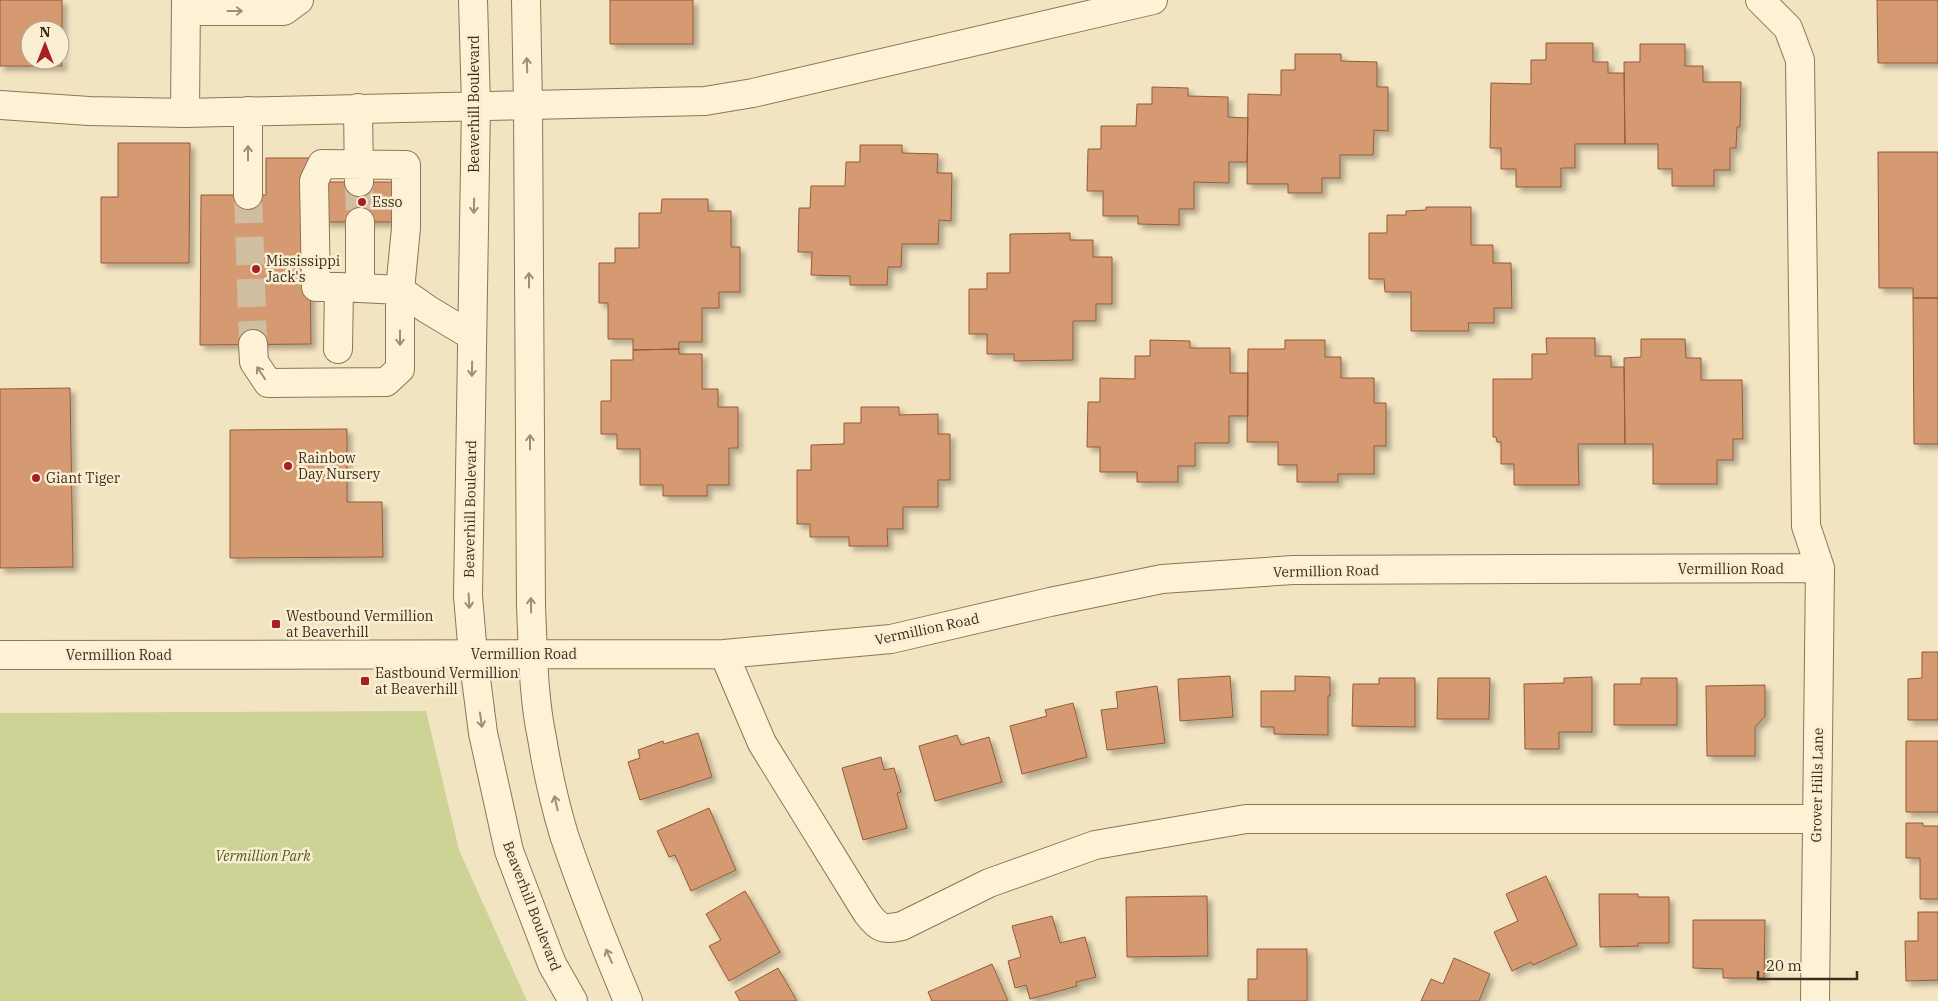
<svg xmlns="http://www.w3.org/2000/svg" width="1938" height="1001" viewBox="0 0 1938 1001" font-family="'IBM Plex Serif',serif">
  <style>
    .green { fill: #ccd394 }
    .building { fill: #d69a73; stroke: #925b39; fill-rule: evenodd; filter: url(#shadow) }
    .lines { fill: none; stroke-linecap: round; stroke-linejoin: round }
    .minor-tunnel { stroke: #cfbfa0; stroke-width: 28; stroke-dasharray: 28 14; stroke-linecap: butt }
    .minor-casing { stroke: #8f7456; stroke-width: 30 }
    .minor { stroke: #fdf1d6; stroke-width: 28 }
    .oneway { stroke: #9d8e79 }
    .poi-dot { fill: #a61f22; stroke: #faeed2; stroke-width: 2 }
    .labels { text-anchor: middle; stroke-width: 5; stroke-linejoin: round; paint-order: stroke }
    .street-label { font-size: 14px; fill: #3d2c1c; stroke: #faeed2 }
    .poi-label { font-size: 14px; fill: #3d2c1c; stroke: #faeed2; text-anchor: start }
    .park-label { font-size: 14px; font-style: italic; fill: #4e5c20; stroke: #faeed2 }
  </style>
  <defs>
    <filter id="shadow"><feDropShadow dx="4.5" dy="4.5" stdDeviation="2.5" flood-color="#0004"/></filter>
  </defs>
  <rect width="100%" height="100%" fill="#f3e4c1"/>
  <path class="green" d="M426,711L459,850L527,1001H0V713Z"/>
  <path class="building" d="M0,0H62V66H0ZM30,30H60V60H30Z
    M610,0H693V44H610Z
    M1877,0H1938V63H1878Z
    M1546,43H1593V62H1608V73H1624L1625,144H1575V168H1561V187H1516V169H1501V148H1490L1491,83L1531,84V60H1546Z
    M1640,44H1685V66H1703V82H1741L1740,127H1737L1736,148H1730V170H1714V186H1672V169H1658V144H1625L1624,62H1640Z
    M1295,54H1341V61L1377,62V87H1388V131L1374,130L1373,155H1340V178H1322V193H1288V184H1247L1248,94L1281,95V70H1295Z
    M1152,87L1188,88V96L1228,97V117L1248,118L1247,162H1229V183L1194,182V209H1179V225L1138,224V216H1103V191H1087L1088,149H1101V126H1136L1137,104H1152Z
    M118,143H190L189,263H101V197H118Z
    M860,145H902V153L938,154L937,173H952L951,221L939,220L938,244H902L901,267H888L887,285H850V276L811,275L812,252H798L799,208H810L811,186H845L846,162H860Z
    M1878,152H1938V298H1913V288H1879Z
    M266,158H309L311,344L200,345L201,195H266Z
    M323,182H400V222H324Z
    M662,199H708V211H731V247H740V292H719V308H702V342H679V349L633,350V339H608V303H599V263H615V248H639V213H661Z
    M1426,207H1471V245H1493V263H1511L1512,308H1494V323H1468L1469,331H1411V292H1385L1384,279H1369V233H1387V215H1406V211L1426,210Z
    M1070,233V240H1093V257H1112V304H1096V321H1073V360L1014,361V354H987V334H969V289H987V273H1010V234Z
    M1913,298H1938V444H1914Z
    M1546,338H1595V356H1611V367H1624L1625,444H1578L1579,485H1514V464H1501V442H1497L1496,437H1493V379H1532V354H1547Z
    M1641,339H1685L1686,358H1701V380H1742L1743,439H1733V460H1717V484H1653V444H1625L1624,358L1641,357Z
    M1150,340L1190,341V348H1230V373H1248V416H1229V443H1195V466H1178V482H1137V472H1100V447H1087L1088,402H1100V378L1135,379V356H1150Z
    M1285,340H1325V357H1341V378H1374V403H1386V446H1374V474H1338V482H1297V465H1278V442H1247L1248,349H1285Z
    M679,349V354H702V389H718V407H738V448H729V485H707V496H663V485H640V449H617V434H601V401H611V360H633V350Z
    M70,388L73,567L0,568V389Z
    M861,407H899V415L938,414V434H950V480H938V507H903V529H887L888,546H849V537H810V524H797V470H811V445L844,444V423H861Z
    M347,429V502H382L383,557L230,558V430Z
    M1922,652H1938V720H1908V679L1922,678Z
    M1230,676L1233,717L1180,721L1178,679Z
    M1295,676L1330,677V696H1328V735L1274,734V727H1261V691H1295Z
    M1592,677V732H1559V749H1525L1524,684L1564,683V678Z
    M1379,678H1415V727L1352,726L1353,684H1379Z
    M1438,678H1490L1489,719H1437Z
    M1641,678H1677V725H1614V684H1641Z
    M1765,685V716L1755,727V756H1707L1706,686Z
    M1157,686L1165,743L1107,750L1101,710L1118,708L1116,692Z
    M1073,703L1087,757L1022,774L1010,726L1047,716L1045,710Z
    M698,733L712,777L640,800L628,762L640,758L638,750L663,741L664,744Z
    M957,735L961,745L989,737L1002,782L935,801L919,746Z
    M1906,741H1938V812H1906Z
    M881,757L884,770L894,768L901,792L897,793L907,828L863,840L842,768Z
    M709,808L736,870L691,891L675,855L669,857L657,831Z
    M1906,823H1923V826H1938V899H1920V858H1906Z
    M1546,876L1577,945L1533,965L1531,962L1512,971L1494,932L1518,921L1506,894Z
    M745,891L780,952L729,981L709,946L721,940L706,914Z
    M1599,894H1638V897H1669V943H1638V946L1600,947Z
    M1207,896L1208,956L1127,957L1126,897Z
    M1918,912H1938V980L1906,981L1905,941H1918Z
    M1052,916L1060,943L1085,937L1096,977L1076,982L1077,986L1030,999L1026,985L1015,988L1008,961L1021,957L1012,926Z
    M1693,920H1765L1764,978H1723V969L1693,968Z
    M1257,949H1307V1001H1248V979H1257Z
    M1454,958L1490,974L1479,1001H1421L1431,979L1443,984Z
    M992,964L1008,1001H932L928,992Z
    M778,968L797,1001H740L735,992Z"/>
  <g class="lines">
    <path class="minor-tunnel" d="M359,182L360,222
      M248,195L253,344"/>
    <g class="minor-casing">
      <path id="minor" d="M473,0L476,105L468,596L473,655L483,733L509,851L552,964L573,1001
        M526,0L528,105L531,606C533,650 533,695 542,738C547,769 555,805 564,835C583,891 605,946 628,1001
        M1760,0L1788,28L1800,60L1806,526L1820,568L1815,1001
        M186,11H284L299,0
        M0,105L89,111L185,113L705,101L753,93L1153,0
        M358,108L359,182
        M248,111V195
        M185,113L186,0
        M360,222V287
        M253,344L254,362L268,383L386,382L400,369V290L406,228V165L322,164L314,181L316,287H339
        M338,349L339,287L400,290L427,309L472,336
        M724,654L762,743L867,913C879,929 883,930 902,926L989,883L1095,845L1246,819H1817
        M0,655L724,654L891,639L1050,602L1162,579L1293,570L1820,568"/>
    </g>
    <use href="#minor" class="minor"/>
  </g>
  <defs><path id="oneway-shaft" d="M-6 0H5M1.5-3L5.5 0L1.5 3" fill="none" stroke-width="1.6" stroke-linecap="round" stroke-linejoin="round" transform="scale(1.25)"/></defs>
  <g class="oneway">
    <use href="#oneway-shaft" transform="translate(235 11)"/>
    <use href="#oneway-shaft" transform="translate(527 65) rotate(-92)"/>
    <use href="#oneway-shaft" transform="translate(248 153) rotate(-90)"/>
    <use href="#oneway-shaft" transform="translate(474 206) rotate(91)"/>
    <use href="#oneway-shaft" transform="translate(529 280) rotate(-90)"/>
    <use href="#oneway-shaft" transform="translate(400 338) rotate(90)"/>
    <use href="#oneway-shaft" transform="translate(472 369) rotate(91)"/>
    <use href="#oneway-shaft" transform="translate(261 373) rotate(-124)"/>
    <use href="#oneway-shaft" transform="translate(530 442) rotate(-90)"/>
    <use href="#oneway-shaft" transform="translate(469 601) rotate(87)"/>
    <use href="#oneway-shaft" transform="translate(531 605) rotate(-91)"/>
    <use href="#oneway-shaft" transform="translate(481 720) rotate(82)"/>
    <use href="#oneway-shaft" transform="translate(556 803) rotate(-103)"/>
    <use href="#oneway-shaft" transform="translate(609 956) rotate(-114)"/>
  </g>
  <g class="poi-dot">
    <circle cx="362" cy="202" r="5"/>
    <circle cx="256" cy="269" r="5"/>
    <circle cx="288" cy="466" r="5"/>
    <circle cx="36" cy="478" r="5"/>
    <rect x="271" y="619" width="10" height="10" rx="2.5"/>
    <rect x="360" y="676" width="10" height="10" rx="2.5"/>
  </g>
  <g class="labels">
    <g class="street-label">
      <text transform="translate(474 104) rotate(-90)" y="5">Beaverhill Boulevard</text>
      <text transform="translate(470 509) rotate(-89)" y="5">Beaverhill Boulevard</text>
      <text x="1731" y="574">Vermillion Road</text>
      <text transform="translate(1326 571) rotate(-1)" y="5">Vermillion Road</text>
      <text transform="translate(927 629) rotate(-12)" y="5">Vermillion Road</text>
      <text x="524" y="659">Vermillion Road</text>
      <text x="119" y="660">Vermillion Road</text>
      <text transform="translate(1817 785) rotate(-89)" y="5">Grover Hills Lane</text>
      <text transform="translate(532 906) rotate(69)" y="5">Beaverhill Boulevard</text>
    </g>
    <g class="poi-label">
      <text x="372" y="207">Esso</text>
      <text x="266" y="266">Mississippi<tspan x="266" dy="16">Jack's</tspan></text>
      <text x="298" y="463">Rainbow<tspan x="298" dy="16">Day Nursery</tspan></text>
      <text x="46" y="483">Giant Tiger</text>
      <text x="286" y="621">Westbound Vermillion<tspan x="286" dy="16">at Beaverhill</tspan></text>
      <text x="375" y="678">Eastbound Vermillion<tspan x="375" dy="16">at Beaverhill</tspan></text>
    </g>
    <g class="park-label">
      <text x="263" y="861">Vermillion Park</text>
    </g>
  </g>
  <g transform="translate(45 45)"><circle r="24" fill="#faeed2" stroke="#aea089"/>
  <path d="M0-4L9 19L0 12L-9 19Z" fill="#a61f22"/>
  <text y="-8" font-size="14" font-weight="bold" text-anchor="middle" fill="#3d2c1c">N</text>
  </g>
  <path d="M1758 971v8h99v-8" fill="none" stroke="#3d2c1c" stroke-width="2.5"/>
  <text x="1766" y="971" font-size="15" fill="#3d2c1c" stroke="#faeed2" stroke-width="4" paint-order="stroke">20 m</text>
</svg>
